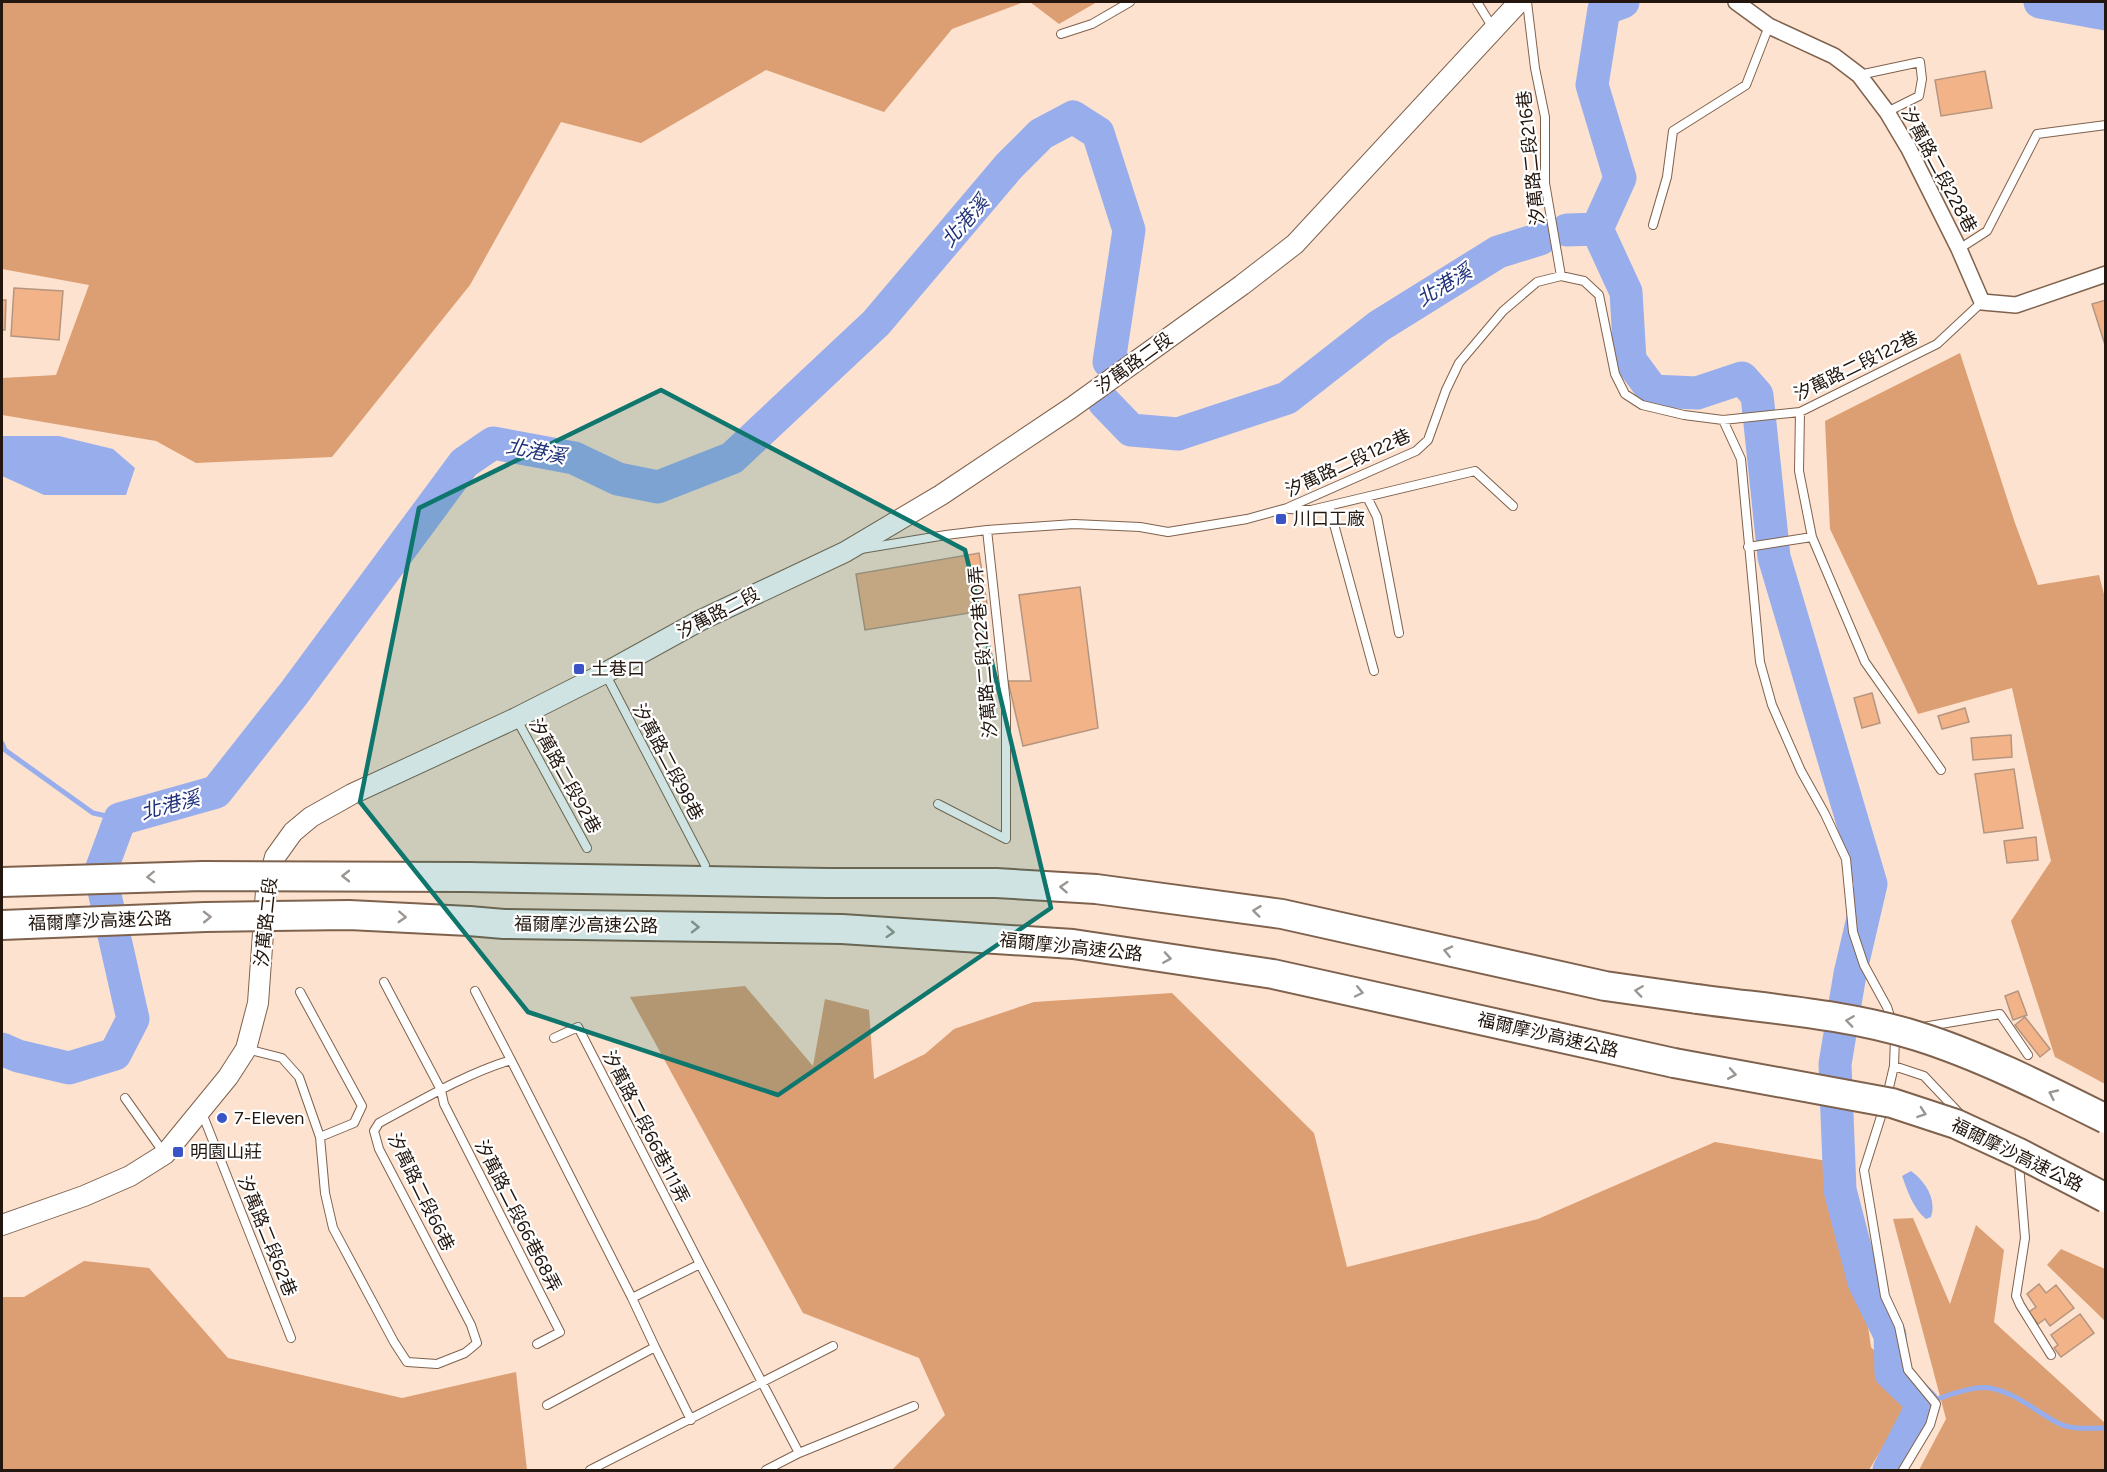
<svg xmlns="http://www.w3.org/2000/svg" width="2107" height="1472" viewBox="0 0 2107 1472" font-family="Figtree,'Noto Sans TC',sans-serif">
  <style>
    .forest { fill: #dc9f73 }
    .water { fill: #98aeec }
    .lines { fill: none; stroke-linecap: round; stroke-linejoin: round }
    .stream { stroke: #98aeec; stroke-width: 5 }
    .river { stroke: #98aeec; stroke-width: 33 }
    .building { fill: #f1b387; stroke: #b5957f; stroke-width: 1.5 }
    .service-casing { stroke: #7f624d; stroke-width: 10 }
    .minor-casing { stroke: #7f624d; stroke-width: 18 }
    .tertiary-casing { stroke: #7f624d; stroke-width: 22 }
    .motorway-casing { stroke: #7f624d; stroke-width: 32 }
    .service { stroke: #fff; stroke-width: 8 }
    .minor { stroke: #fff; stroke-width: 15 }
    .tertiary { stroke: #fff; stroke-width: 20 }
    .motorway { stroke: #fff; stroke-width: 28 }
    .motorway-bridge-casing { stroke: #7f624d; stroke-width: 32; stroke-linecap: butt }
    .motorway-bridge { stroke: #fff; stroke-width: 28 }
    .oneway { stroke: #9c9693 }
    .marked { fill: #0f766e; fill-opacity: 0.2; stroke: #0f766e; stroke-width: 4.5; stroke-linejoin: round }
    .poi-dot { fill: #3a54c6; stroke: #fff; stroke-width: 2 }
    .labels { text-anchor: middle; stroke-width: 4.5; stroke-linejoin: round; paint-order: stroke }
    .street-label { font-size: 18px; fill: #22160e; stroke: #fff }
    .poi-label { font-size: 18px; fill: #22160e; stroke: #fff; text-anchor: start }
    .water-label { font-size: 20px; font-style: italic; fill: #21327a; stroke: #fff }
  </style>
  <rect width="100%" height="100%" fill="#fde2cf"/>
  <path class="forest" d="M2,2H1024L952,29L884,112L766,70L641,143L561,122L470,285L332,457L196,463L156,441L2,415V378L56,375L89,285L2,269Z
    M1030,2H1097L1059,24Z
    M1960,353L2015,523L2038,585L2099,575L2105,598V1084L2055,1057L2011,921L2051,861L2012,688L1918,714L1830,529L1825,421Z
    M745,986L813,1066L825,999L869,1010L874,1079L925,1054L954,1029L1034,1002L1172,993L1314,1133L1347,1267L1538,1219L1715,1142L1845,1164L1871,1347L1915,1394L1869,1470H892L945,1415L919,1358L803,1313L630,997Z
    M1913,1218L1950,1304L1976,1225L2004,1250L1994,1322L2105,1423V1470H1919L1946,1419L1893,1219Z
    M2061,1249L2105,1269V1321L2047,1265Z
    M84,1261L149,1268L228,1358L402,1398L516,1372L527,1470H2V1297H24Z"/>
  <path class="water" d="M2,436H59L113,449L135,468L126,495H44L2,476Z
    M1911,1171C1925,1181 1937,1199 1931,1217L1926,1219C1913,1208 1908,1192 1902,1176Z"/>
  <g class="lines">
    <path class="stream" d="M2,743L5,750L93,813L120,819
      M1923,1404C1941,1398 1972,1385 1990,1388C2017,1393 2036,1412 2060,1424C2073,1430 2091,1428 2106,1428"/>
    <path class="river" d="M2040,2L2106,14
      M1597,229L1626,292L1630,360L1653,391L1697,393L1742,378L1757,395L1774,557L1871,884L1850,974L1835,1064L1840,1190L1864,1282L1890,1335L1891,1373L1923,1404L1889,1470
      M1567,230L1597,229L1620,178L1592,85L1604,9L1623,2
      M1104,402L1131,430L1178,434L1287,398L1379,326L1498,252L1540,239
      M2,1049L18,1056L69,1068L115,1054L133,1019L100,873L120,819L216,792L294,693L464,463L493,443L574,458L618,479L658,487L732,458L876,323L1009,166L1041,134L1073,117L1098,133L1129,230L1109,362"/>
  </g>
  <path class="building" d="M1985,71L1992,108L1941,116L1935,80Z
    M14,288L63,291L59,340L11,336Z
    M2,300H6L5,330H2Z
    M2106,300V348L2092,304Z
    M979,553L988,610L865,630L856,574Z
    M1080,587L1098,728L1023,746L1008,681H1031L1019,595Z
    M1872,693L1880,723L1862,728L1854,698Z
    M1965,708L1969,722L1942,729L1938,716Z
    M2011,735L2012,757L1973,760L1971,738Z
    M2014,769L2023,828L1984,833L1975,774Z
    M2036,837L2038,860L2007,863L2004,841Z
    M2018,991L2027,1015L2013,1020L2005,996Z
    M2025,1017L2050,1049L2040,1057L2015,1025Z
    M2039,1284L2046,1293L2056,1285L2074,1308L2050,1326L2045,1319L2038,1324L2029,1312L2036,1307L2027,1294Z
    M2080,1314L2094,1333L2061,1357L2054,1348L2058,1345L2051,1335Z"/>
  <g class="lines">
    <g class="service-casing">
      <path id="service" d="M1477,2L1493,28
        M1527,2L1535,68L1545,117V183L1561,276
        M1061,34L1092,24L1130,2
        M1859,75L1920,62L1922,79L1919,96L1887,112
        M1653,225L1667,177L1673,131L1746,85L1769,26
        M1959,249L1987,231L2037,134L2106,125
        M1800,412L1799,471L1812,537
        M1723,420L1741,459L1760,662L1772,705L1801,771L1825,814L1846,859L1853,932L1864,965L1887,1007L1892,1022
        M1367,497L1377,517L1399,633
        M1329,506L1374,671
        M1289,509L1311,510L1475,471L1513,506
        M1748,547L1812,537L1865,662L1941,770
        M861,549L946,535L987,530L1074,524L1140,527L1168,532L1247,519L1287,508L1416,451L1428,440L1446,390L1459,363L1503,311L1537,282L1561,276L1584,281L1599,295L1615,374L1625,394L1642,405L1684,415L1723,420L1800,412L1937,344L1982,302
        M606,675L705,865
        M516,718L587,848
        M938,804L1006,839V704L987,530
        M384,982L441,1090L444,1104L560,1332L537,1344
        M475,991L511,1060
        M300,992L362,1106L354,1123L320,1137
        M1923,1027L2000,1014L2028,1055
        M554,1038L578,1027L700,1264
        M247,1049L282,1058L299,1077L320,1137L325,1193L333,1228L394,1342L407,1362L437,1364L465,1353L477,1343L471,1325L379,1149L374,1131L379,1123C422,1100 465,1074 511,1060L632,1298L700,1264L799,1453
        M1894,1066L1924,1076L1959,1113
        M1887,1096L1894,1066L1895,1037
        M125,1098L164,1153
        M1884,1107L1864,1170L1885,1296L1899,1326L1908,1370L1936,1404L1930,1425L1903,1470
        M202,1113L291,1338
        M2016,1162L2019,1164L2025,1238L2016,1296L2020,1305L2051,1355
        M655,1347L691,1420
        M547,1405L655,1347L632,1298
        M590,1470L833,1346
        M766,1470L799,1453L914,1406"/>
    </g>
    <g class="minor-casing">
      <path id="minor" d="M1736,2L1769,26L1834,56L1859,75L1887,112L1909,149L1959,249L1982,302L2016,305L2106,274"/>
    </g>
    <g class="tertiary-casing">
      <path id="tertiary" d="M2,1225L84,1196L130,1176L165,1154L228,1077L246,1049L258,1003L266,891L275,857L293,832L311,817L352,794L516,718L605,673L701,620L845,552L941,495L1071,408L1242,285L1295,244L1519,2"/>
    </g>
    <g class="motorway-casing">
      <path id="motorway" d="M468,877L828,883H996L1096,889L1282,914L1605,986L1697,999
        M469,921L504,924L842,929L1073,944L1273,974L1674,1063"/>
    </g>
    <use href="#service" class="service"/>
    <use href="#minor" class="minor"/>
    <use href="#tertiary" class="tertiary"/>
    <use href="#motorway" class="motorway"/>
    <g class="motorway-bridge-casing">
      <path id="motorway-bridge" d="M2,882L203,876L468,877
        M2,925L205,917L349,915L469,921
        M1697,999C1770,1009 1847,1014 1917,1036C1981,1056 2046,1089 2106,1119
        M1674,1063L1892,1103L1956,1124L2019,1153L2106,1198"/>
    </g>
    <use href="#motorway-bridge" class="motorway-bridge"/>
  </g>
  <defs><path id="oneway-chevron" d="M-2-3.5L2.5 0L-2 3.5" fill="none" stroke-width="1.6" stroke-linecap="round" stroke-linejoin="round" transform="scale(1.5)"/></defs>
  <g class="oneway">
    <use href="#oneway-chevron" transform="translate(346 876) rotate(-180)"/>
    <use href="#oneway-chevron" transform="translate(151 877) rotate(178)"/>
    <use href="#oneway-chevron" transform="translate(1064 887) rotate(-176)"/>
    <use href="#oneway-chevron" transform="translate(1257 911) rotate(-173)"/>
    <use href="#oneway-chevron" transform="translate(207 917) rotate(-1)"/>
    <use href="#oneway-chevron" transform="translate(402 917) rotate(3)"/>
    <use href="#oneway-chevron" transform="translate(695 927) rotate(1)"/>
    <use href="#oneway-chevron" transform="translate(890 932) rotate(4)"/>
    <use href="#oneway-chevron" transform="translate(1448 951) rotate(-167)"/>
    <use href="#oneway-chevron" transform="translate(1167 958) rotate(9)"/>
    <use href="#oneway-chevron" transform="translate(1639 991) rotate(-172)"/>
    <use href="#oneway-chevron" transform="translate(1359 992) rotate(12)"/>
    <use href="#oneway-chevron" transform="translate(1850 1021) rotate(-172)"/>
    <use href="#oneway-chevron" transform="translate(1732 1074) rotate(10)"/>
    <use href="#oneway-chevron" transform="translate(2053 1094) rotate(-155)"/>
    <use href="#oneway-chevron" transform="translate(1922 1113) rotate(19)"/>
  </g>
  <path class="marked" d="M661,390L965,550L1051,908L778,1095L528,1012L360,802L419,508Z"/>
  <g class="poi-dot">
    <rect x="1275" y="513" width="12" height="12" rx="3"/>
    <rect x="573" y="663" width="12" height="12" rx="3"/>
    <circle cx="222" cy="1118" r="6"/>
    <rect x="172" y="1146" width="12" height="12" rx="3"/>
  </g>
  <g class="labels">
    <g class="street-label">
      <text transform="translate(1531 158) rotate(-96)" y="6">汐萬路二段216巷</text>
      <text transform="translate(1939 170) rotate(62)" y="6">汐萬路二段228巷</text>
      <text transform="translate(1134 363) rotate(-36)" y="6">汐萬路二段</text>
      <text transform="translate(1856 366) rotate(-26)" y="6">汐萬路二段122巷</text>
      <text transform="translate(1348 463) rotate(-25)" y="6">汐萬路二段122巷</text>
      <text transform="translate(718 613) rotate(-27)" y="6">汐萬路二段</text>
      <text transform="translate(983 652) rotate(-95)" y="6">汐萬路二段122巷10弄</text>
      <text transform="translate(668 762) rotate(62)" y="6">汐萬路二段98巷</text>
      <text transform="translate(565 776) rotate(61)" y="6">汐萬路二段92巷</text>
      <text transform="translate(100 921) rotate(-2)" y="6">福爾摩沙高速公路</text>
      <text transform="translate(266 922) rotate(-84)" y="6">汐萬路二段</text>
      <text transform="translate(586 925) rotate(1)" y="6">福爾摩沙高速公路</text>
      <text transform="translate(1071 947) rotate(6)" y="6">福爾摩沙高速公路</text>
      <text transform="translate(1548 1035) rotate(13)" y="6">福爾摩沙高速公路</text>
      <text transform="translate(646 1127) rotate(63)" y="6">汐萬路二段66巷111弄</text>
      <text transform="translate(2017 1155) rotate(26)" y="6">福爾摩沙高速公路</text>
      <text transform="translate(421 1192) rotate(64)" y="6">汐萬路二段66巷</text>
      <text transform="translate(518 1216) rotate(63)" y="6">汐萬路二段66巷68弄</text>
      <text transform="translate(267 1236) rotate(68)" y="6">汐萬路二段62巷</text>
    </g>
    <g class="poi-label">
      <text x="1293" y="525">川口工廠</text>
      <text x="591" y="675">土巷口</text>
      <text x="234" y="1124">7-Eleven</text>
      <text x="190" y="1158">明園山莊</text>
    </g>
    <g class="water-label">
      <text transform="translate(965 221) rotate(-49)" y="7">北港溪</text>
      <text transform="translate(1444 285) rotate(-32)" y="7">北港溪</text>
      <text transform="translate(536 451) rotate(11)" y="7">北港溪</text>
      <text transform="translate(170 805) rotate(-15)" y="7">北港溪</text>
    </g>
  </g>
  <rect width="2107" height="1472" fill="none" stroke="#22160e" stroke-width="6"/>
</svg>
